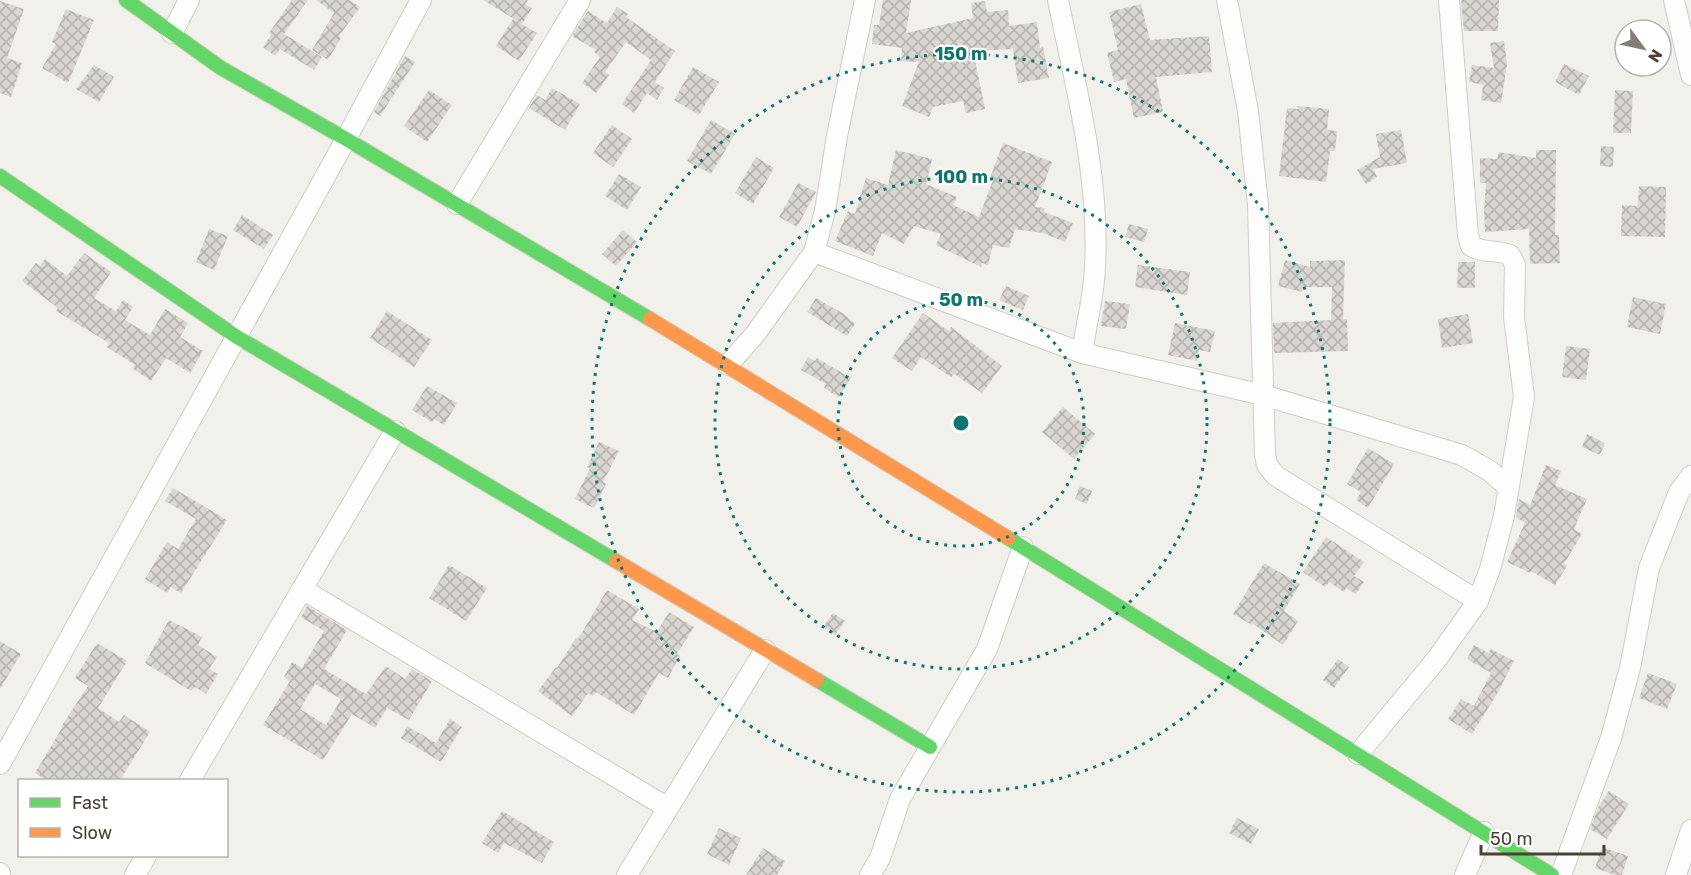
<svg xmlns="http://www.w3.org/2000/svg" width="1691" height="875" viewBox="0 0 1691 875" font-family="Rubik,sans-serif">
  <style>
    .building { fill: url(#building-cross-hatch); fill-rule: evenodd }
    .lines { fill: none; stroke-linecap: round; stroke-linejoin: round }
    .street-casing { stroke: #d0cdc8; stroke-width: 22 }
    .fast-casing { stroke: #d2cdc1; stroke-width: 16 }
    .slow-casing { stroke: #d2cdc1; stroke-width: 16 }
    .street { stroke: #fdfdfc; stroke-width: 20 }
    .fast { stroke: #63d668; stroke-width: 14 }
    .slow { stroke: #ff974d; stroke-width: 14 }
    .ring { fill: none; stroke: #0f766e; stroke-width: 3; stroke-dasharray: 3 6 }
    .centre { fill: #0f766e; stroke: #fff; stroke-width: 3 }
    .ring-label { font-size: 18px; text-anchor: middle; font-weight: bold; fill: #0f766e; stroke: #fff; stroke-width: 4.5; stroke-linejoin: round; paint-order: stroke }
  </style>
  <defs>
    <pattern id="building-cross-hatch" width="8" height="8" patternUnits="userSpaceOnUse" patternTransform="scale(1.5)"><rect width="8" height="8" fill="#dad7d2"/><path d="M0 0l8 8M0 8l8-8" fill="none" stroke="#b3b0ab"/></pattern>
  </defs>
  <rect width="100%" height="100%" fill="#f2f0eb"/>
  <path class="building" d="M292,0H308L284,34L322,57L314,70L280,49L275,56L263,47L271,35L269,33Z
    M316,0H349L360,7L339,36L341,38L328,60L312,50L334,13Z
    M483,0H528L525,4L532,8L522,24Z
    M883,0H911L906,33L973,18L971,3L985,1L987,12L1008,10L1009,26L1037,22L1040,48L1043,47L1049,78L1018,83L1013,49L973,51L985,109L966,113L963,101L933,107L929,117L902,106L919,62L901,61L902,48L872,44L874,25H879Z
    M1461,0H1499L1498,31H1464Z
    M0,1L24,9L7,58L22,63L11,97L0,93Z
    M1141,4L1150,40L1209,36L1212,72L1156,77L1163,112L1134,118L1126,79L1114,82L1107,53L1118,50L1109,12Z
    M617,7L628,14L626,17L675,51L655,82L664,88L657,100L647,93L634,113L622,104L651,60L626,42L605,72L609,75L596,93L582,83L600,57L594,52L596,50L572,36L588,11L607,23Z
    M66,9L94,20L68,83L42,68L56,44L52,42Z
    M513,19L537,33L519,61L496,46Z
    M1504,41L1507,64L1501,103L1481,100L1483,85L1469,82L1472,65L1494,68L1490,43Z
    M405,56L415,62L380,116L374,112Z
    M1564,64L1589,76L1579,95L1555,82Z
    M94,65L114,77L99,102L76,89Z
    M693,67L719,82L699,115L674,100Z
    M552,88L580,104L565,130L529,108L537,95L545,100Z
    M429,90L452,105L427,142L404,126Z
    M1615,90L1633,91L1631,133H1613Z
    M1298,106L1329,109L1327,130L1337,131L1335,151H1330L1326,182L1279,176L1287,108L1298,109Z
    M711,120L735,134L711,174L687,161Z
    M612,125L632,139L613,167L593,153Z
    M1401,130L1407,163L1373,169L1377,177L1366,184L1357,170L1380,157L1376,134Z
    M1003,143L1052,162L1035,207L1045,208L1044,212L1073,223L1065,242L1043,233L1015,229L1009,248L993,245L988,265L982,263L981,267L936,245L941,234L914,226L904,244L882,233L873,256L835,241L848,211L855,214L866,178L888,185L896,150L932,159L926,184L957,197L953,205L979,217L993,180L990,178Z
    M1601,146L1614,147L1613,167L1600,166Z
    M1536,150H1556L1555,235H1559L1560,263L1530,264L1529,229L1485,232L1484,211L1486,183H1480V158L1497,159L1499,152L1536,158Z
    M756,157L774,168L753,204L735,193Z
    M619,174L641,187L627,210L605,196Z
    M798,183L816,192L797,227L779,217Z
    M1639,186L1666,187L1665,237L1621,236L1622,205L1638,206Z
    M242,215L273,235L264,249L233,230Z
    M1129,224L1148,229L1144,242L1125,237Z
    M209,229L228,236L214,270L196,262Z
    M623,230L637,242L616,266L602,254Z
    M84,253L111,272L94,298L116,311L123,300L133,307L125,320L150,335L165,309L188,323L180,337L203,351L190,373L166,358L151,381L132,368L135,365L107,347L109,343L56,311L58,308L22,281L36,263L40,266L45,259L67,276Z
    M1285,260L1310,267V261L1345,260L1343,319H1347L1348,351L1274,353L1273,323L1331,320L1332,287H1304L1302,292L1278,286Z
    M1458,262H1475V288H1457Z
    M1138,265L1190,272L1187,295L1135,287Z
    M1006,286L1029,296L1023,310L999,300Z
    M1633,297L1666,304L1660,334L1627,327Z
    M816,298L844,314L855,324L847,336L807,312Z
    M1105,301L1130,304L1126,329L1101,326Z
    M387,311L432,340L414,367L370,338Z
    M923,313L949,331L951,327L1002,366L982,393L954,374L951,377L921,357L912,371L892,358Z
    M1468,314L1473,343L1442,348L1438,319Z
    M1175,323L1215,331L1210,352L1199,350L1197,361L1168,355Z
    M1566,346L1590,349L1586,380L1562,377Z
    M808,357L815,361L817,358L851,378L839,397L824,388L826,384L801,370Z
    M427,386L457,403L444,425L434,419L432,422L412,410Z
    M1063,407L1095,434L1074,459L1042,432Z
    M1587,434L1605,443L1600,455L1582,447Z
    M599,442L619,451L603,482L606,484L594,508L575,499L590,468L587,467Z
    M1368,448L1394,464L1368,508L1356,500L1361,492L1347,484Z
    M1546,465L1561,471L1555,485L1587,499L1574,529L1582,534L1564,564L1567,566L1555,585L1531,571L1530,573L1507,562L1525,523L1516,517L1519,499L1530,505Z
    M1080,486L1092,491L1087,504L1075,499Z
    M173,488L227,520L181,593L171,587L167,593L145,579L167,542L178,549L196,519L165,501Z
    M1326,537L1364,562L1354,576L1364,582L1356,594L1346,588L1344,592L1329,582L1325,587L1303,572Z
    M1264,563L1300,584L1284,611L1298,621L1283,645L1253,624L1252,625L1233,614Z
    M449,565L487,588L466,621L429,598Z
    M607,590L639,609L632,620L657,632L669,612L694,627L677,654L680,656L668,678L659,673L634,715L596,692L593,696L588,693L572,716L538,691L556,667L557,668L576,638L578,639Z
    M307,606L347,630L324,669L366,694L386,666L405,679L412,669L432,681L409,720L387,708L375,728L352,714L323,760L263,725L290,681L284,677L292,662L302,668L324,631L301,617ZM315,684L341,699L326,725L300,709Z
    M833,613L845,621L835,635L824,626Z
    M169,620L202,637L198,645L217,657L209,669L218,674L206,694L195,687L191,691L145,663Z
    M0,641L21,654L0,689Z
    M97,643L127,661L98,708L119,722L124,715L150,732L120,780H46L35,773L62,728L61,727L88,686L75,678Z
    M1474,645L1488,653L1491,649L1514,661L1497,694L1472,734L1448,719L1461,699L1474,706L1491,673L1467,659Z
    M1338,659L1349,667L1334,688L1323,680Z
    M1648,673L1677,684L1667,709L1639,698Z
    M450,719L462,727L441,762L401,738L407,726L436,743Z
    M1609,791L1629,804L1607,839L1590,829L1599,806Z
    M502,811L554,842L542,863L504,843L498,853L482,843Z
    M1237,818L1259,829L1251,844L1229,833Z
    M719,828L741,838L729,865L707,854Z
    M1602,847L1628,856L1622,875H1615L1595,868Z
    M763,848L785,861L777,875H746Z"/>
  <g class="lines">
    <g class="street-casing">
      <path id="street" d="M1058,0C1076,88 1100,177 1095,267C1094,296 1086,325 1082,353
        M1227,0L1248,111L1258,205L1265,455L1267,465L1276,476L1478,601
        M1674,0L1691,75
        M172,33L189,0
        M457,204L580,0
        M814,252L1082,353L1263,395L1462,455L1490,471L1509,488
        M728,365L756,333L814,252L825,211L837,136L865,0
        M302,589L668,808
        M1358,754L1436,660L1478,601L1490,569L1504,516L1524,397L1514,317L1515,265L1510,255C1496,249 1485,254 1471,246L1468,235L1449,0
        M0,764L346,139L421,0
        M190,780L395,431
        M0,873V875
        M135,875L146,856
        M627,875L765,650
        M870,875L880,858L900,799L987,649L1023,547
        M1465,875L1484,832
        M1561,875L1611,738L1630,668L1649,568L1679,492L1691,476
        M1676,875L1691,830"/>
    </g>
    <g class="fast-casing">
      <path id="fast" d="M126,0L221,68L346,139L650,319
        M0,176L237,337L616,561
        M1008,538L1552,875
        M817,680L930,747"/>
    </g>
    <g class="slow-casing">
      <path id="slow" d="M650,319L1008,538
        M616,561L817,680"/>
    </g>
    <use href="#street" class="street"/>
    <use href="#fast" class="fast"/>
    <use href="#slow" class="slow"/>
  </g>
  <g class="ring">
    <circle cx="961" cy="423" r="123"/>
    <circle cx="961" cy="423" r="246"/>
    <circle cx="961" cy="423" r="369"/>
  </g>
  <circle cx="961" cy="423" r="9" class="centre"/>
  <g class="ring-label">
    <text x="961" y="60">150 m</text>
    <text x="961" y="183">100 m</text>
    <text x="961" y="306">50 m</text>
  </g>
  <rect x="18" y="779" width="210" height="78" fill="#ffffff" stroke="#b6b3af" stroke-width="1.5"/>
  <rect x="30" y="798" width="30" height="9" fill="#63d668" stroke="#b6b3af" stroke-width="1.5"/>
  <text x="72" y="809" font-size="18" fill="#494136">Fast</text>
  <rect x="30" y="828" width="30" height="9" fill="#ff974d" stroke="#b6b3af" stroke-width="1.5"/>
  <text x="72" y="839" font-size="18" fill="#494136">Slow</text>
  <g transform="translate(1643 48) rotate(123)"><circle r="28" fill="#ffffff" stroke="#b6b3af" stroke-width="1.5"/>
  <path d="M0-4.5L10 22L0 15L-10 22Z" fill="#847e75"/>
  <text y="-9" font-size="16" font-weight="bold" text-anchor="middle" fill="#494136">N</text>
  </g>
  <path d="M1481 845v9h123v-9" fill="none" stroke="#494136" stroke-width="3"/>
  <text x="1490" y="845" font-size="18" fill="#494136" stroke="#ffffff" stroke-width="4.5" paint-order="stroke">50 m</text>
</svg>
